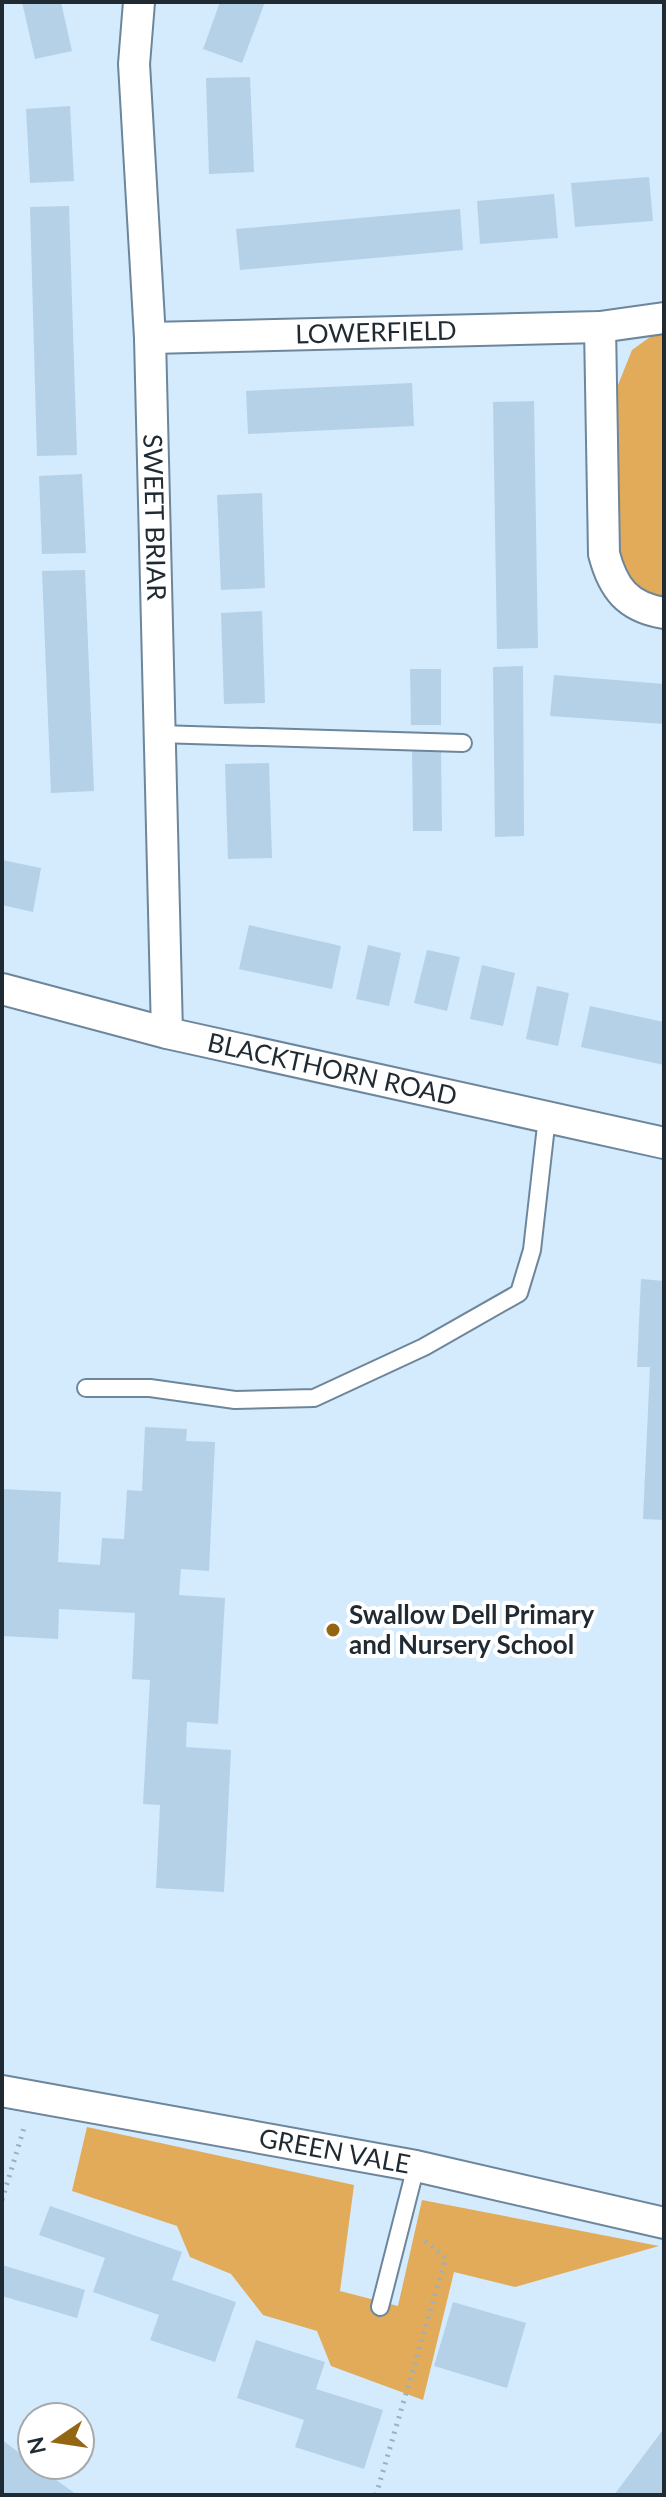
<svg xmlns="http://www.w3.org/2000/svg" width="666" height="2497" viewBox="0 0 666 2497" font-family="Lato,sans-serif">
  <style>
    .green { fill: #e2ab59 }
    .building { fill: #b5d1e8 }
    .lines { fill: none; stroke-linecap: round; stroke-linejoin: round }
    .service-casing { stroke: #6d869b; stroke-width: 20 }
    .minor-casing { stroke: #6d869b; stroke-width: 34 }
    .path { stroke: #9cafbe; stroke-width: 5; stroke-dasharray: 2 6; stroke-linecap: butt }
    .service { stroke: #fff; stroke-width: 16 }
    .minor { stroke: #fff; stroke-width: 30 }
    .poi-dot { fill: #946513; stroke: #fff; stroke-width: 3 }
    .labels { text-anchor: middle; stroke-width: 8; stroke-linejoin: round; paint-order: stroke }
    .street-label { font-size: 26px; fill: #1f2a32; stroke: #fff }
    .poi-label { font-size: 26px; font-weight: bold; fill: #1f2a32; stroke: #fff; text-anchor: start }
  </style>
  <rect width="100%" height="100%" fill="#d4eafd"/>
  <path class="green" d="M664,327V601L631,581L621,562L615,492L618,385L632,350Z
    M87,2127L354,2185L340,2291L398,2306L422,2200L659,2246L515,2287L454,2272L423,2400L331,2366L317,2331L263,2315L231,2274L190,2257L177,2226L72,2191Z"/>
  <path class="building" d="M22,2H61L72,51L35,59Z
    M220,2H265L242,63L203,49Z
    M250,77L254,172L209,174L206,78Z
    M70,106L74,181L30,183L26,109Z
    M649,177L653,221L575,227L571,183Z
    M554,194L558,238L480,244L477,201Z
    M69,206L77,455L37,456L30,207Z
    M460,209L463,250L240,270L236,229Z
    M412,383L414,426L248,434L246,391Z
    M534,401L538,648L497,649L493,402Z
    M82,474L86,553L42,554L39,476Z
    M262,493L265,588L221,590L217,495Z
    M85,570L94,791L51,793L42,571Z
    M262,611L265,703L224,704L221,613Z
    M523,666L524,836L495,837L493,667Z
    M410,669H441V725H411Z
    M554,675L664,684V724L550,716Z
    M412,748H441L442,831H413Z
    M269,763L272,858L228,859L225,764Z
    M2,860L41,868L33,912L2,905Z
    M249,925L341,946L332,989L239,969Z
    M368,945L401,953L389,1006L356,999Z
    M427,950L460,957L447,1011L414,1003Z
    M482,965L515,973L503,1026L470,1019Z
    M537,986L569,993L558,1046L526,1039Z
    M590,1006L664,1022V1065L581,1047Z
    M641,1279L664,1281V1520L643,1519L650,1367H637Z
    M145,1427L187,1429L186,1441L215,1442L209,1571L181,1569L179,1595L225,1598L218,1724L187,1722L186,1747L231,1750L224,1892L156,1888L160,1805L143,1804L150,1680L132,1679L135,1613L59,1609L58,1639L2,1636V1489L61,1492L58,1562L100,1565L102,1538L124,1539L127,1490L142,1491Z
    M50,2206L182,2252L172,2280L236,2302L215,2362L150,2340L159,2315L93,2292L105,2258L39,2235Z
    M2,2265L85,2290L77,2318L2,2296Z
    M453,2302L526,2323L507,2388L434,2366Z
    M256,2340L325,2362L316,2389L383,2410L364,2469L295,2447L304,2420L237,2398Z
    M662,2431L664,2433V2495H614Z
    M2,2440L32,2462V2465H36L77,2495H2Z"/>
  <g class="lines">
    <g class="service-casing">
      <path id="service" d="M158,734L463,743
        M86,1388H150L235,1400L314,1398L424,1347L519,1293L532,1250L547,1117
        M380,2307L416,2166"/>
    </g>
    <g class="minor-casing">
      <g id="minor">
        <path id="s1" d="M139,2L134,64L150,338L167,1033"/>
        <path d="M600,327L604,554C613,588 627,607 664,613"/>
        <path id="s2" d="M150,338L600,327L664,318"/>
        <path id="s3" d="M2,989L167,1033L664,1143"/>
        <path id="s4" d="M2,2091L416,2166L664,2223"/>
      </g>
    </g>
    <path class="path" d="M2,2200L24,2128
      M376,2495L446,2258L425,2241"/>
    <use href="#service" class="service"/>
    <use href="#minor" class="minor"/>
  </g>
  <circle class="poi-dot" cx="333" cy="1630" r="8"/>
  <g class="labels">
    <g class="street-label">
      <text dy="9" stroke="none"><textPath href="#s2" startOffset="226">LOWERFIELD</textPath></text>
      <text dy="9" stroke="none"><textPath href="#s1" startOffset="516">SWEET BRIAR</textPath></text>
      <text dy="9" stroke="none"><textPath href="#s3" startOffset="340">BLACKTHORN ROAD</textPath></text>
      <text dy="9" stroke="none"><textPath href="#s4" startOffset="338">GREEN VALE</textPath></text>
    </g>
    <g class="poi-label">
      <text x="349" y="1624">Swallow Dell Primary<tspan x="349" dy="30">and Nursery School</tspan></text>
    </g>
  </g>
  <rect width="666" height="2497" fill="none" stroke="#1f2a32" stroke-width="8"/>
  <g transform="translate(56 2441) rotate(257)"><circle r="38" fill="#ffffff" stroke="#a5aaad" stroke-width="2"/>
  <path d="M0-6L14 30L0 20L-14 30Z" fill="#946513"/>
  <text y="-12" font-size="22" font-weight="bold" text-anchor="middle" fill="#1f2a32">N</text>
  </g>
</svg>
